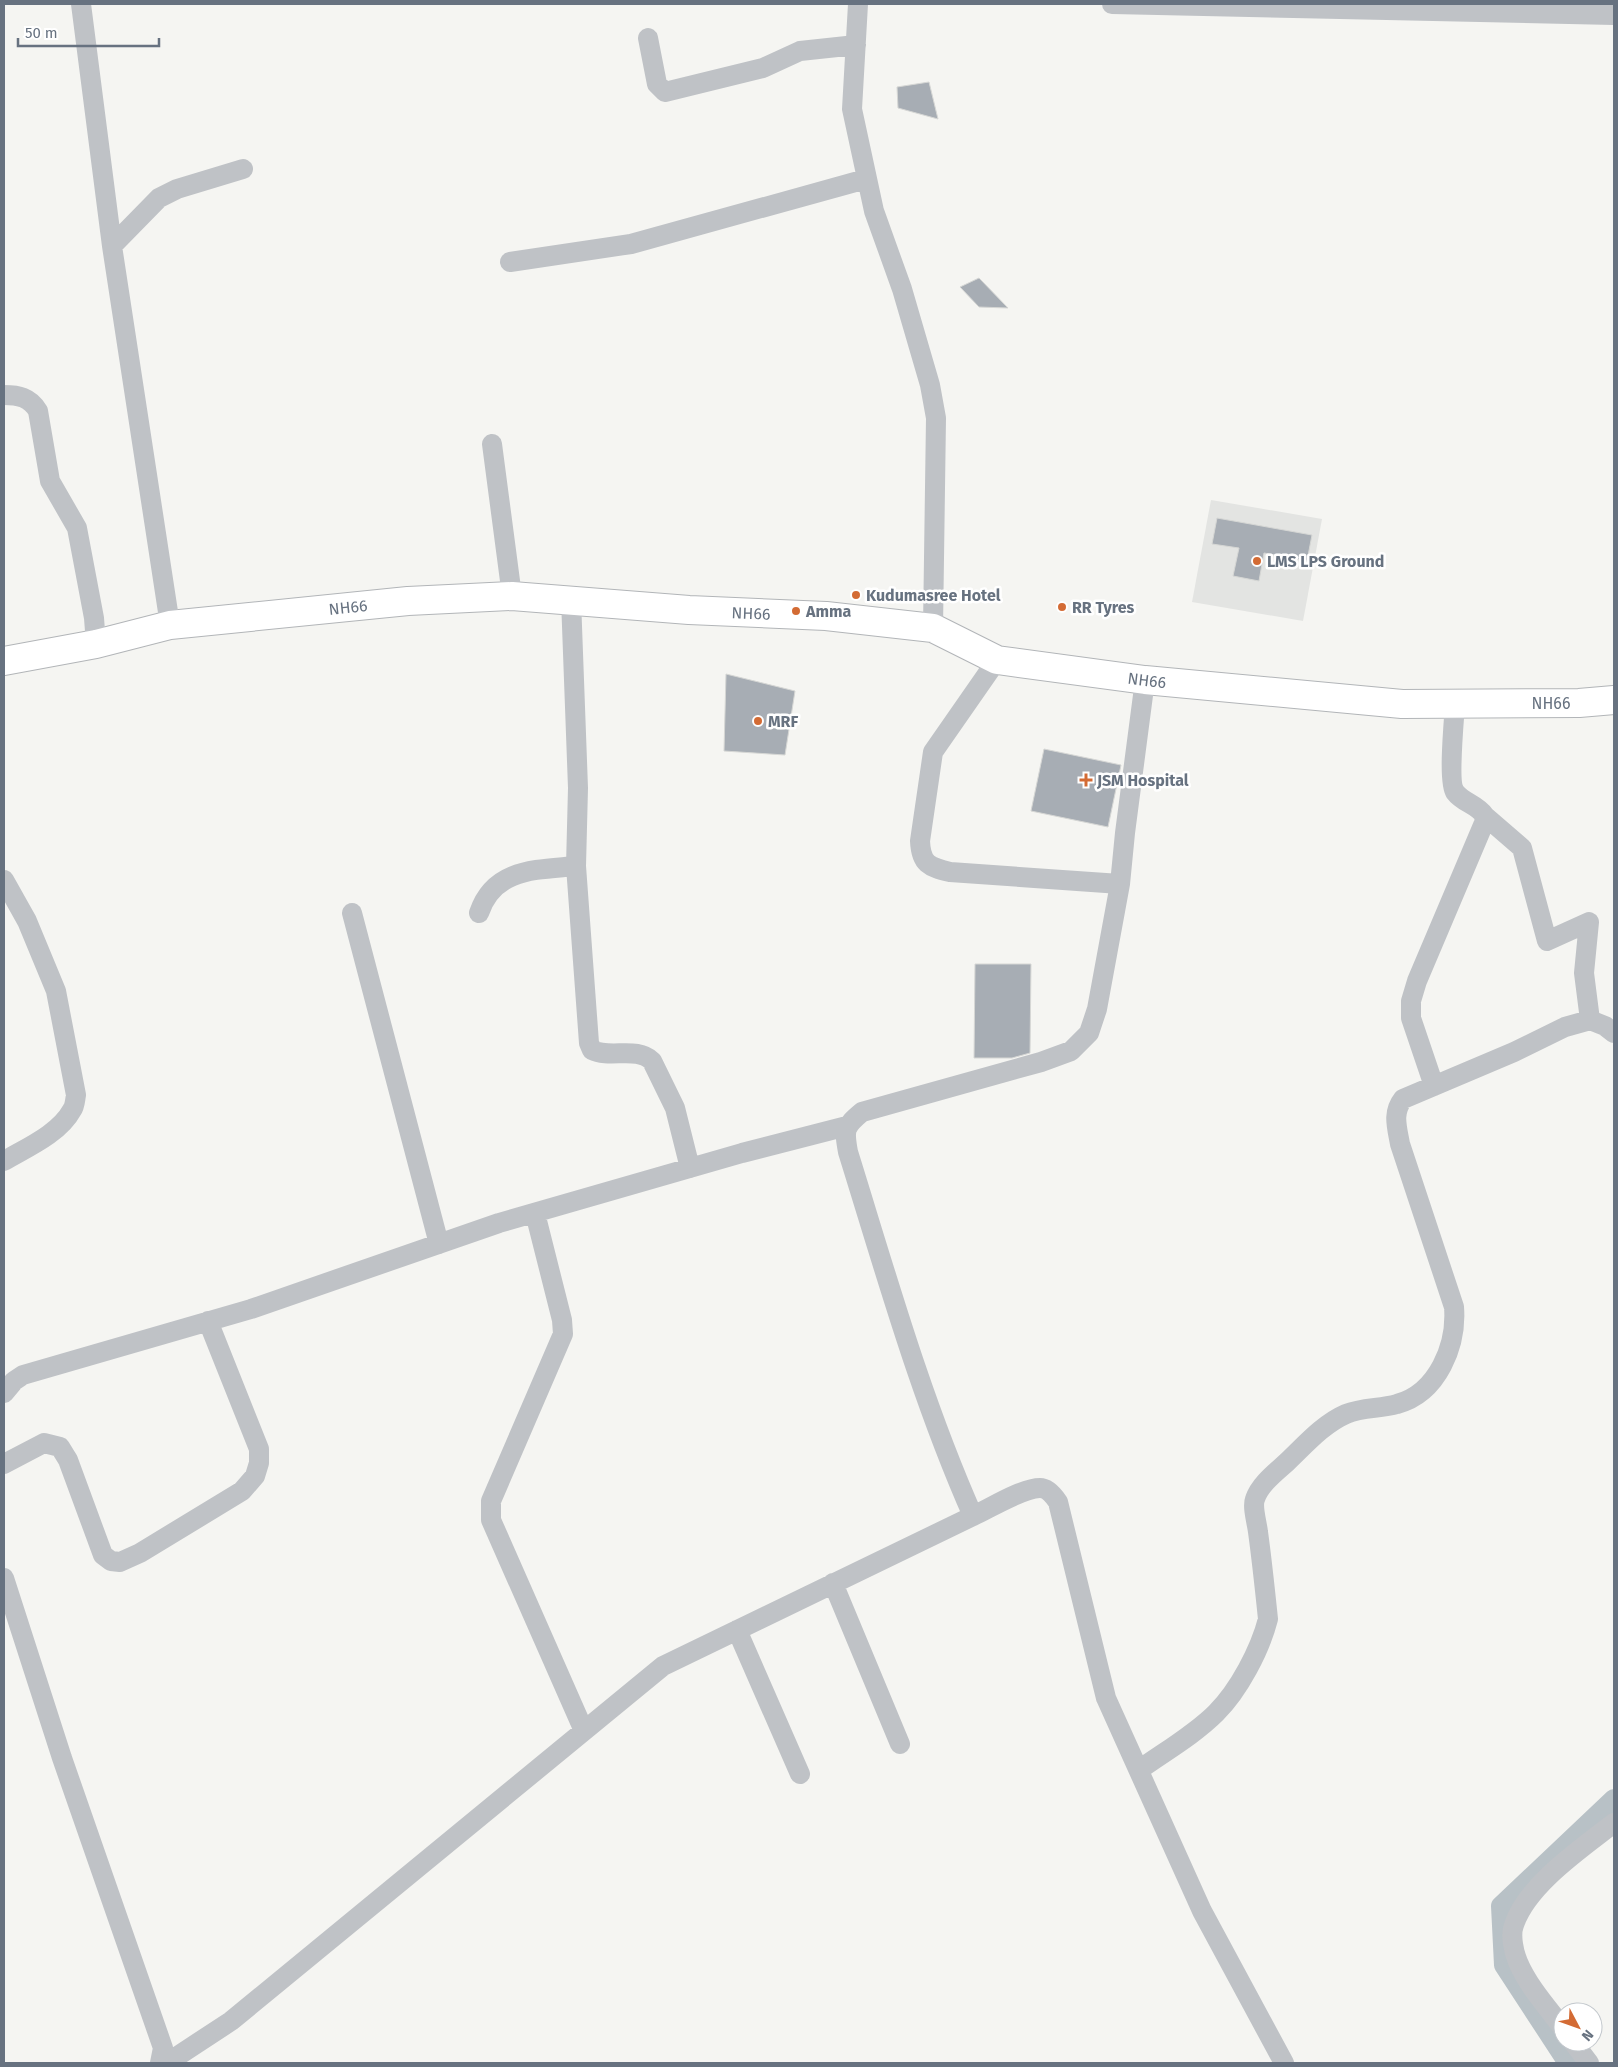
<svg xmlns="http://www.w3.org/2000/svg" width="1618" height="2067" viewBox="0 0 1618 2067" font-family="'Fira Sans',sans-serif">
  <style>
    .built { fill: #e3e4e2 }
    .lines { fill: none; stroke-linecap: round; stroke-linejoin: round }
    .canal { stroke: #b8c1c6; stroke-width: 20 }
    .building { fill: #a7adb4; stroke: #d6d7d5 }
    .highway-casing { stroke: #b2b5b8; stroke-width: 30 }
    .minor { stroke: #bfc2c6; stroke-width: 20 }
    .highway { stroke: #fff; stroke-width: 28 }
    .poi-dot { fill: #d36b34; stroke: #fff; stroke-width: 2 }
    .labels { text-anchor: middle; stroke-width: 5; stroke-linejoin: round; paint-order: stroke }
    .poi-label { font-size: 16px; font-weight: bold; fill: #677280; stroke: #fff; text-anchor: start }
    .street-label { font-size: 16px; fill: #677280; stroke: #fff }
  </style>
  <rect width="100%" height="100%" fill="#f5f5f2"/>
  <path class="built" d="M1211,500L1322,519L1303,621L1192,602Z"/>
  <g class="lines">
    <path class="canal" d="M1568,2063L1504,1965L1501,1906L1614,1799"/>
  </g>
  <path class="building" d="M929,82L938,119L898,108L897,87Z
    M979,278L1008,308L979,307L960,287Z
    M1217,518L1312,535L1307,561L1264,553L1259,581L1233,576L1239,548L1212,544Z
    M726,674L795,691L785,755L724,751Z
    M1044,749L1121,765L1108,827L1031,811Z
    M975,964H1031L1030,1053L1012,1058H974Z"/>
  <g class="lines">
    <g class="highway-casing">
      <path id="highway" d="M4,661L96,644L170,625L408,601L512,596L689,610L826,616L933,628L997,660L1145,680L1402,704L1579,703L1614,700"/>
    </g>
    <path class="minor" d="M81,4L112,246L170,625
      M858,4L852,109L874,211L902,289L930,385L936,418L933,628
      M1112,4L1614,15
      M648,38L657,84L665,92L763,68L800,51L856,45
      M112,246L159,198L177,189L243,169
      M510,262L631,244L866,179
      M4,395C18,395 30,397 38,411L50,481L77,528L94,618L96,644
      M492,444L512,596
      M571,599L578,788L576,866L589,1043L592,1050C610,1059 637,1046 652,1061L675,1108L690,1168
      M997,660L933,752L920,841C921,864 929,867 950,872L1120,884
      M1145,680L1125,833L1120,884L1097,1009L1089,1033L1071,1051L1041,1062L862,1112C844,1127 844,1130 848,1152C886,1274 921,1399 973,1516C989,1509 1022,1488 1040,1488C1048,1488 1054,1496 1058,1502L1106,1698L1202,1911L1284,2063
      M1485,816L1522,848L1547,941L1589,922L1584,973L1590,1020
      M4,880L27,921L56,991L76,1095C75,1100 75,1106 72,1110C59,1134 26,1148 4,1161
      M352,913L439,1244
      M479,913C494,868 536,870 576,866
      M1434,1086L1411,1018V1001L1417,981L1484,823L1485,816C1477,804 1463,803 1455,792C1448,782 1454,720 1455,704
      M535,1213L562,1320L563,1334L491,1501V1520L584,1731
      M4,1393L14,1381L23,1375L251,1309L499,1223L742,1153L847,1126
      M4,1464L44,1443L60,1447L68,1460L103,1555L111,1561L120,1562L140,1553L242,1491L255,1476L259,1463V1449L208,1321
      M4,1578L62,1758L163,2048L160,2063
      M833,1583L900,1744
      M737,1630L800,1774
      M1139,1770C1164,1752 1194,1735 1216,1713C1239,1690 1260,1650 1268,1619C1265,1590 1262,1561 1258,1532C1257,1523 1252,1507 1255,1499C1260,1484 1276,1472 1287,1462C1305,1445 1323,1424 1346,1414C1363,1407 1380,1409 1397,1404C1438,1393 1457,1345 1454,1307L1400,1144C1397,1127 1392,1113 1403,1099L1514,1052L1565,1027L1590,1020L1605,1026L1614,1033
      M1563,2028C1548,2008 1528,1986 1518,1962C1514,1953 1510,1935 1514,1925C1527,1885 1582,1848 1614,1823
      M1573,2042L1589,2063
      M167,2063L231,2021L663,1666L973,1516"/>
    <use href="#highway" class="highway"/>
  </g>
  <g class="poi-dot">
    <circle cx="1257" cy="561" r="5"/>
    <circle cx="856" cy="595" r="5"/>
    <circle cx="1062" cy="607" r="5"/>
    <circle cx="796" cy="611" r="5"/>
    <circle cx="758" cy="721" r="5"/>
    <path d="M1083.5 772.5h5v5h5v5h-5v5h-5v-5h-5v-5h5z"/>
  </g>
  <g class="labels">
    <g class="poi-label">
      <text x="1267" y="567">LMS LPS Ground</text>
      <text x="866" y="601">Kudumasree Hotel</text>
      <text x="1072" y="613">RR Tyres</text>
      <text x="806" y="617">Amma</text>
      <text x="768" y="727">MRF</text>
      <text x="1097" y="786">JSM Hospital</text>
    </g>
    <g class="street-label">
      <text transform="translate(348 607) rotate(-6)" y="6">NH66</text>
      <text transform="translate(751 613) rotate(2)" y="6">NH66</text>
      <text transform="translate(1147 680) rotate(7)" y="6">NH66</text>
      <text x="1551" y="709">NH66</text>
    </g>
  </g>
  <rect width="1618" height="2067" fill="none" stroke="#677280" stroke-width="10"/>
  <g transform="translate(1578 2027) rotate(131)"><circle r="24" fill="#ffffff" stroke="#c2c7cc"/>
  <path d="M0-4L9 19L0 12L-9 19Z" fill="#d36b34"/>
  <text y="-8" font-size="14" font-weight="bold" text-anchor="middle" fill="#677280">N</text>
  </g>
  <path d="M18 38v8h141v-8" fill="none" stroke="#677280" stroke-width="2.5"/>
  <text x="25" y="38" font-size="15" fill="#677280" stroke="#ffffff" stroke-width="4" paint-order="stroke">50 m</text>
</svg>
